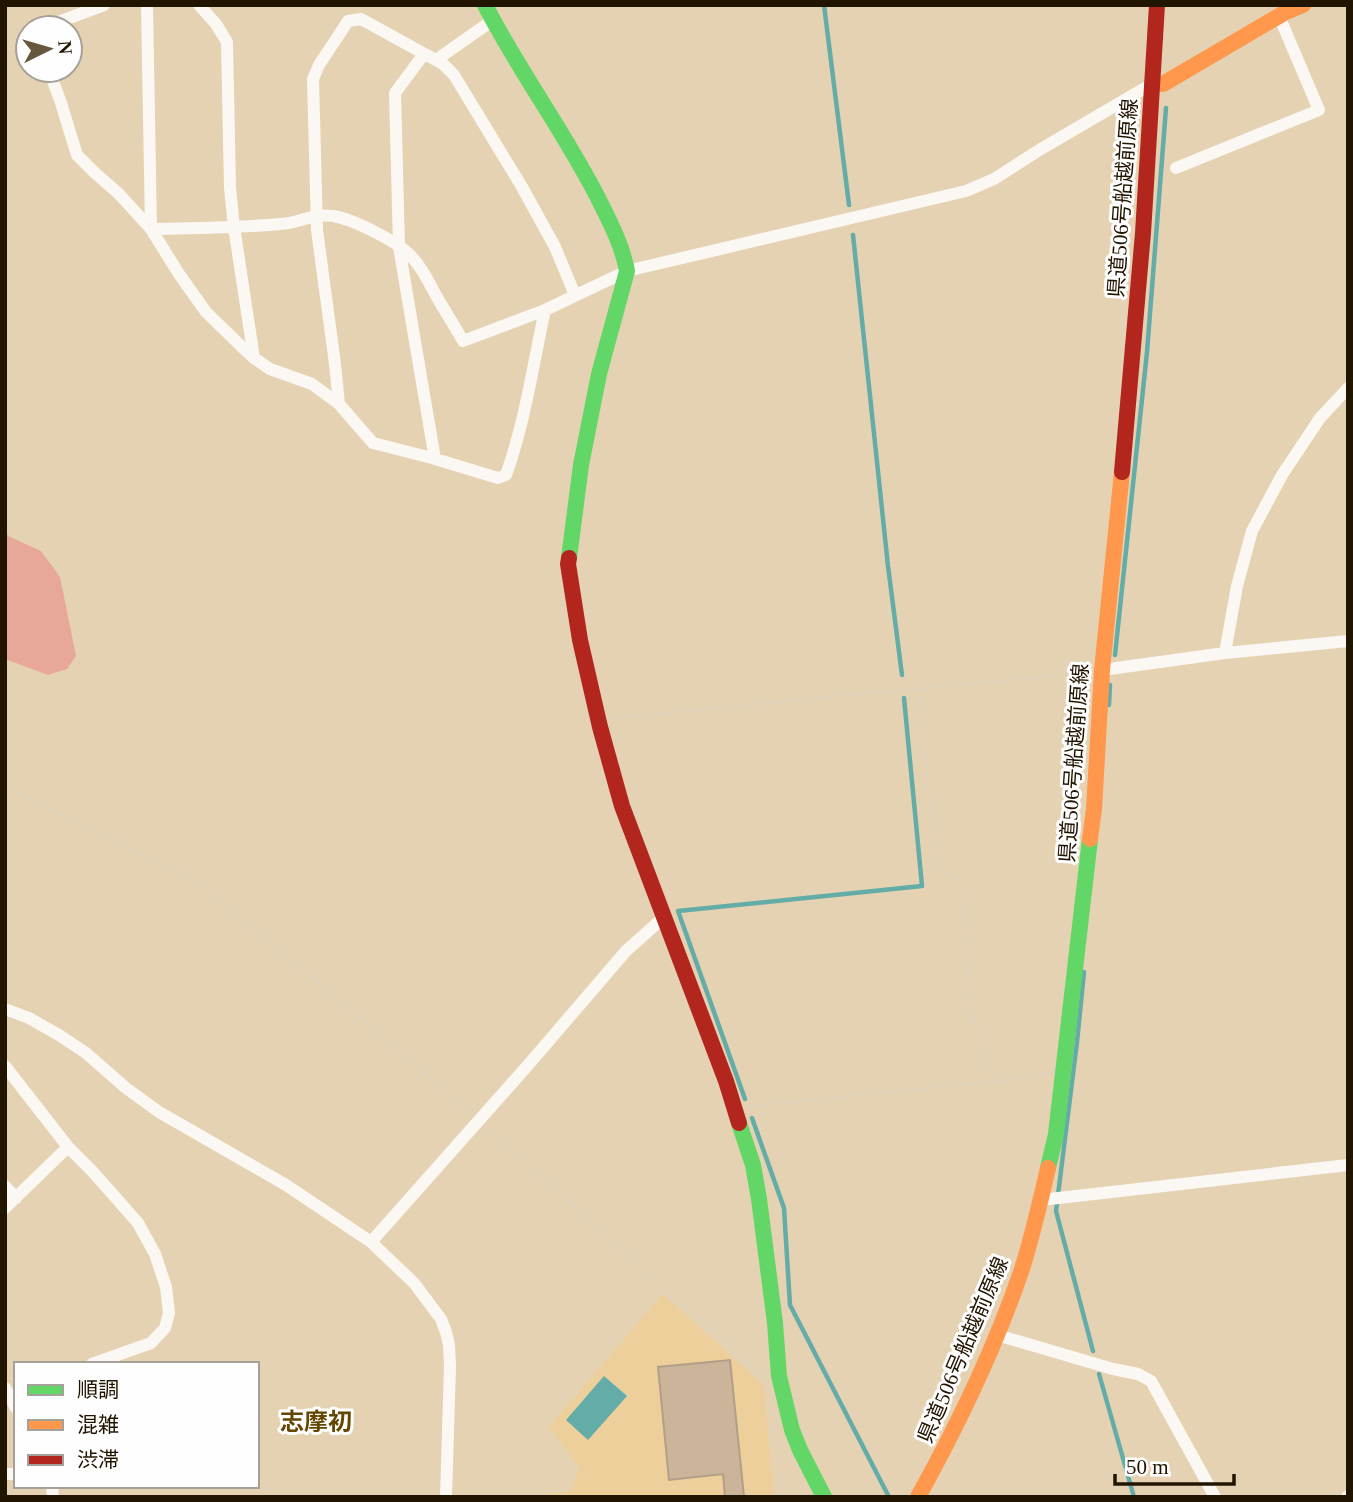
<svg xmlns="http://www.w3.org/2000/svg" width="1353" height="1502" viewBox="0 0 1353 1502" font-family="'Times New Roman','Noto Sans JP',serif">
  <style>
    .built { fill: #edcf9b }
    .forest { fill: #e7a899 }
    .water { fill: #64aca8 }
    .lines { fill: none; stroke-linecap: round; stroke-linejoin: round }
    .stream { stroke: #64aca8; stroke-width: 4.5 }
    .building { fill: #cbb499; stroke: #b19f88; stroke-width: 2 }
    .path { stroke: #d9d3c9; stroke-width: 2.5; stroke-dasharray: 2 5; stroke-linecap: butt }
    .street { stroke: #fbf8f3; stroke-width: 12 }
    .fast { stroke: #63d668; stroke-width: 16 }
    .slow { stroke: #ff974d; stroke-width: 16 }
    .jam { stroke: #b3261e; stroke-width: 16 }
    .labels { text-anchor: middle; stroke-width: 6; stroke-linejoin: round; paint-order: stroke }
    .street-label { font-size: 21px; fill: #221500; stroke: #fefefe }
    .quarter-label { font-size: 24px; font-weight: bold; fill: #644601; stroke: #fefefe }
  </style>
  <rect width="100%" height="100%" fill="#e5d2b2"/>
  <path class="built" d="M663,1294L764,1386L774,1497H529L571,1491L579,1467L549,1427Z"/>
  <path class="forest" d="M5,529L8,536L41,551L60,577L76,656L67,669L48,675L5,659Z"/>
  <path class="water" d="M604,1376L627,1396L588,1440L566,1420Z"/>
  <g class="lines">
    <path class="stream" d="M824,5L849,205
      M853,235L888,566L902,675
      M1115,655L1147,352L1166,108
      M1109,705L1110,685
      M1084,972L1077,1042L1056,1211L1093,1351
      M745,1099L678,911L922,886L904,698
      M752,1118L784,1208L790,1305L889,1497
      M1099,1374L1134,1497"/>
  </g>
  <path class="building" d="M730,1360L744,1497H725L723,1474L669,1480L658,1367Z"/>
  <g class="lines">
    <path class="path" d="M919,689L936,868L940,873C950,873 956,878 962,886L969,1004L994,1081
      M614,718L1085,672
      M5,787L100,832L161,864L188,874L229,910L322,985L470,1112
      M751,1106L994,1081L1047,1073
      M491,1130L604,1233L659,1287L703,1322L762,1377"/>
    <path class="street" d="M147,5L151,229
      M199,5L216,24L227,42L230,188L234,227L254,358
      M42,28L104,5
      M424,54L395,93L399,247L435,459
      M436,60L493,20
      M49,70L61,103L77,155L94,172L119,194L151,229L179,274L206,312L242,347L254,358L270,369L312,384L339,404L373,443L432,458L498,478L506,475C525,422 533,365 545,310
      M1176,168L1319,110L1279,16
      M151,229C194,228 237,228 280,224C299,223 313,213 333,216C353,219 394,240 409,254C424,269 430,286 441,304C448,316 456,328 463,341L545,310L627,271L966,191L994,179L1041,149L1152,84
      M339,404L335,364L317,230L313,79L319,65L348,21L361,19L443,64L454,75L522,187L555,247L575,295
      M1225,653L1348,641
      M1102,670L1225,653L1237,586L1252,531L1282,475L1320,418L1348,388
      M5,1009L29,1018L59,1035L86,1053L126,1088L159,1112L286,1185L371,1242L414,1283L441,1319L446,1332L449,1345L450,1366L446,1497
      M5,1066L68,1147L93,1172L138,1223L155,1254L166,1287L169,1313L165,1328L151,1343L92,1364
      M5,1186L16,1198
      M1041,1200L1348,1165
      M5,1208L68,1147
      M371,1242L529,1064L626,951L663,918
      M997,1335L1113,1369L1138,1374L1151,1381L1215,1497
      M5,1388L16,1408
      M5,1474H16
      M52,1486L53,1497
      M1347,1497L1348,1496"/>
    <path class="fast" d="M485,5C519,71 563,130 597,196C609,220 622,244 627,271L599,374L581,465L569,558
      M739,1123L753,1165L759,1199L775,1323L779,1376L792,1430L800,1450L824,1497
      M1048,1168L1056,1134L1090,839"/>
    <path class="slow" d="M1152,84H1163L1284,13L1303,5
      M1090,839L1094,809L1102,670L1122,472
      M918,1497C958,1425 994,1350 1021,1272C1032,1238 1040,1203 1048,1168"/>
    <path class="jam" d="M1122,472L1143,233L1157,5
      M569,558L568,564L580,640L600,727L622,806L726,1081L739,1123"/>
  </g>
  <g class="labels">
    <g class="street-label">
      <text transform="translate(1123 198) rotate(-86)" y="7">県道506号船越前原線</text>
      <text transform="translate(1074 763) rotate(-86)" y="7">県道506号船越前原線</text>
      <text transform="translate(963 1350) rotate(-67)" y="7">県道506号船越前原線</text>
    </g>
    <g class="quarter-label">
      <text x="316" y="1430">志摩初</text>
    </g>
  </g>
  <rect width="1353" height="1502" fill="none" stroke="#221500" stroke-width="14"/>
  <rect x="14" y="1362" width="245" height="126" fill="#fefefe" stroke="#a6a198" stroke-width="2"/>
  <rect x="28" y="1385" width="35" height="10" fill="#63d668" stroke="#a6a198" stroke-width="2"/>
  <text x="77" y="1397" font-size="21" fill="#221500">順調</text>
  <rect x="28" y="1420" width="35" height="10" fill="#ff974d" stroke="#a6a198" stroke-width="2"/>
  <text x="77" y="1432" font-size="21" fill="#221500">混雑</text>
  <rect x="28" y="1455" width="35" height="10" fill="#b3261e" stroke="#a6a198" stroke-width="2"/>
  <text x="77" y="1467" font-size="21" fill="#221500">渋滞</text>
  <g transform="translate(49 49) rotate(85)"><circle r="33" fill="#fefefe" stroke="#a6a198" stroke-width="2"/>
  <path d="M0-5L12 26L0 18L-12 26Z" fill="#66573e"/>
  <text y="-10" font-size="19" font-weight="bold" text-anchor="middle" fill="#221500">N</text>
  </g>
  <path d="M1115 1474v10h119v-10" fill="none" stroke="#221500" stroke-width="3.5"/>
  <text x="1126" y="1474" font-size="21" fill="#221500" stroke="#fefefe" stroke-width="5" paint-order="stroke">50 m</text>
</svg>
